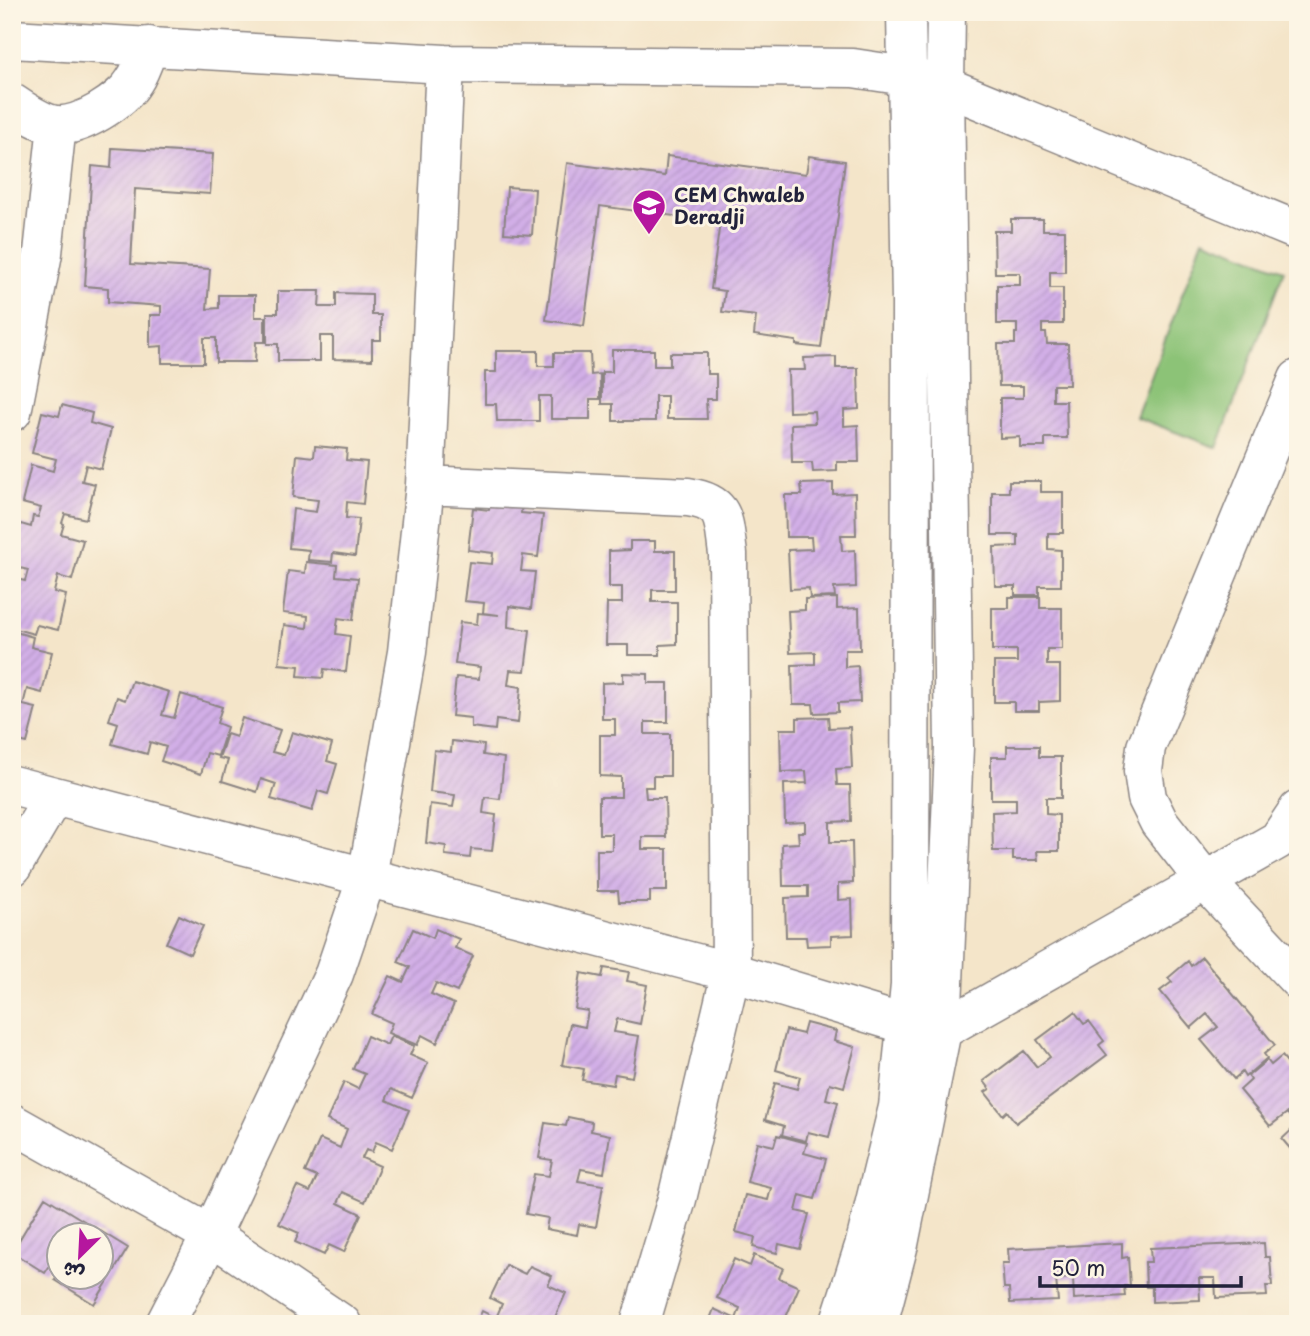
<svg xmlns="http://www.w3.org/2000/svg" width="1310" height="1336" viewBox="0 0 1310 1336" font-family="'Playpen Sans','Playpen Sans Arabic',sans-serif">
  <style>
    .park { fill: #8cc377; stroke: #577259; stroke-width: 2 }
    .building { fill: url(#building-hatch) }
    .lines { fill: none; stroke-linecap: round; stroke-linejoin: round }
    .minor-casing { stroke: #8b8482; stroke-width: 41 }
    .major-casing { stroke: #8b8482; stroke-width: 41 }
    .minor { stroke: #fff; stroke-width: 38 }
    .major { stroke: #fff; stroke-width: 38 }
    .labels { text-anchor: middle; stroke-width: 6; stroke-linejoin: round; paint-order: stroke }
    .poi-label { font-size: 19px; font-weight: bold; fill: #22223b; stroke: #fcf5e5; text-anchor: start }
  </style>
  <defs>
    <pattern id="building-hatch" width="6" height="6" patternUnits="userSpaceOnUse" patternTransform="scale(1.75)"><rect width="6" height="6" fill="#d2afe7"/><path d="M-1 1l2-2M0 6l6-6M5 7l2-2" fill="none" stroke="#b496c7"/></pattern>
  </defs>
  <rect width="100%" height="100%" fill="#fcf5e5"/>
  <filter id="ink" filterUnits="userSpaceOnUse"><feTurbulence type="fractalNoise" baseFrequency=".0143" numOctaves="2"/><feDisplacementMap in="SourceGraphic" scale="14" xChannelSelector="R" yChannelSelector="G"/><feConvolveMatrix kernelMatrix="1 2 1 2 8 2 1 2 1" color-interpolation-filters="sRGB"/></filter>
  <filter id="wash" filterUnits="userSpaceOnUse"><feTurbulence type="fractalNoise" baseFrequency=".00686" numOctaves="4" result="noise"/><feDisplacementMap in="SourceGraphic" scale="28" xChannelSelector="R" yChannelSelector="G"/><feGaussianBlur stdDeviation="1.57" result="paint"/><feColorMatrix in="noise" values="0 0 0 0 0 0 0 0 0 0 0 0 0 0 0 0 0 1.4 0 .05"/><feComposite in="paint" operator="in"/></filter>
  <g filter="url(#wash)">
    <rect width="100%" height="100%" fill="#f4e5c9"/>
    <path class="park" d="M1203,239L1284,270L1217,448L1136,417Z"/>
    <g id="blocks">
      <path class="building" d="M112,148L213,154L210,194L135,189L131,264L210,269L207,309L219,308V295H255V317H265V342H256L255,362H216V338H204V363H162V346L150,347V315H161V306L108,302V288L85,286L92,166L111,168Z
        M667,156L806,174L809,156L845,161L821,348L796,345V341L754,335L756,316L722,312L725,291L711,289L720,222L600,206L584,326L546,320L567,163L665,176Z
        M507,187L535,189L532,235L504,233Z
        M1011,219H1043V230H1065V272H1050V288H1063V324H1042V333H1046L1047,344H1068L1069,385H1053V401H1066L1067,438H1045V447H1020V437L1000,438V398H1023V386H999L998,344H1015V333H1017V324H997V285H1020V273H995L994,231H1011Z
        M278,291H320L319,307H336V293L372,294V315H381V340H372V360L333,359V336H320V361H278V344H267V313H278Z
        M612,350H654V366H670V353H707V374H716V399H706L707,419H667V396H655V421H613V404H602V372H612Z
        M496,351H538V366H554V353H590L591,375L600,374V399H590V419H551V396H539V421H497L496,404H485V372H496Z
        M836,357V368H858L859,409L844,410V426L858,425L859,462H837V471L813,472L812,463H792L791,424L815,423L814,411L789,412L788,370H805L804,358Z
        M62,405L92,413L90,423L111,429L101,469L86,465L82,481L95,484L86,519L65,514L62,523L64,524L61,534L83,540L72,580L58,576L54,592L66,595L58,630L37,625L34,634L12,628V578L25,581L28,570L12,566V530L14,522L31,527L33,516L38,517L41,508L22,503L31,465L53,471L56,459L32,453L42,412L59,416Z
        M315,446L347,449L346,460L367,462L363,504L347,502L346,518L359,519L355,556L333,553L332,562L308,560L309,550L289,548L293,509L316,512L318,500L293,497L297,455L314,457Z
        M1009,481H1041V492H1063V533H1048V549L1061,550V586H1039V595H1015V586H995L994,547L1018,546V535H992V492H1009Z
        M833,483V494L855,493L856,535H841L842,551L855,550L856,587L834,588L835,597L810,598L809,588L790,589L788,550L812,549L811,537H786L785,495H802L801,484Z
        M491,499L522,502L521,513L543,515L538,557L523,555L521,571L535,572L531,609L509,606L508,627L530,630L525,671L510,670L508,685L521,687L518,723L496,720L495,730L471,727V718L452,716L456,677L479,679L480,667L455,664L460,622L477,624L478,613L499,615L483,613L484,603L464,601L469,562L492,564L493,553L468,550L473,508L489,510Z
        M630,541H655V551H675V590H652V602H677V644L660,645V655H628V645H606L607,603H622V587H609V551L630,550Z
        M306,562L337,565L336,576L358,578L353,620L338,618L336,634L350,636L346,672L324,669L323,678L298,676L299,666L279,664L284,625L307,628L308,616L283,613L288,571L305,573Z
        M1009,597H1040V608H1062V649H1047V665H1060V701L1039,702V711H1014V702H994V662H1017V650H992V608H1009Z
        M837,598V609L859,608L860,650H845V667L858,666L860,702L838,703V712L814,713L813,704H793L792,665L815,664V652L790,653L788,611L805,610V599Z
        M12,631L33,637L31,647L52,652L42,693L27,689L23,705L36,708L27,743L12,739Z
        M623,673L648,674V683H668V722H645V734H670V776H653V787H645L646,798H665L666,837H642V849H667V891H650V902H619L618,891H597V850H612V834H599V797H621V777L600,776V735H615V719H602V683L623,682Z
        M132,681L169,692L162,715L174,718L181,694L222,707L217,723L227,727L218,756L207,753L201,774L161,761L166,747L150,742L147,754L112,744L118,723L109,720L117,697L125,700Z
        M828,717L829,728L850,727L852,768L836,769L837,785H850L851,821L830,822V842H852L853,883L838,884V900L852,899L853,935L831,936V945L807,946L806,937H786L785,898L808,897V886H783L782,844L799,843L798,832H805V822L785,823L784,784L807,783L806,771L781,772L780,729H797V718Z
        M242,718L280,730L272,752L284,755L292,732L332,744L327,761L337,764L328,794L318,791L312,811L271,799L276,784L261,779L257,792L222,781L228,760L219,758L227,734L236,737Z
        M452,741L484,745L483,755L504,758L500,799L485,797L483,813L496,815L492,851L471,849L470,858L445,855L446,846L426,843L430,804L453,807L455,795L430,792L434,750L451,752Z
        M1007,746H1039V757H1061V798H1046V814L1059,815V851H1037L1038,860H1013V851H993L992,812L1016,811V799H991V757H1007Z
        M179,915L203,926L190,954L166,943Z
        M413,929L433,938L436,929L459,939L455,948L473,956L457,992L436,983L431,994L454,1004L437,1043L422,1035L417,1045L388,1033L392,1023L372,1014L390,976L403,982L410,967L398,962Z
        M1202,957L1275,1045L1264,1054L1267,1058L1245,1077L1242,1072L1234,1079L1201,1040L1218,1027L1207,1014L1191,1028L1160,991L1172,982L1168,978L1188,961L1191,966Z
        M604,968L629,972L627,981L647,985L640,1024L617,1019L614,1032L639,1036L632,1077L615,1074L613,1085L582,1080L584,1069L562,1065L570,1024L585,1027L588,1011L575,1009L581,973L602,977Z
        M1075,1012L1084,1024L1089,1021L1104,1041L1099,1045L1107,1055L1016,1123L1007,1111L1003,1115L985,1092L990,1089L984,1081L1024,1051L1037,1067L1050,1057L1037,1040Z
        M806,1023L836,1031L834,1041L855,1047L844,1087L830,1083L826,1099L838,1102L829,1137L808,1132L806,1141L782,1135L784,1126L765,1120L775,1083L797,1089L800,1077L776,1070L786,1030L803,1034Z
        M367,1036L387,1045L391,1036L414,1046L410,1055L428,1063L412,1098L391,1089L386,1100L409,1110L392,1149L376,1142L372,1152L366,1150L362,1158L380,1166L365,1202L343,1192L338,1203L361,1214L344,1252L329,1245L324,1255L295,1242L299,1233L279,1224L297,1186L310,1192L317,1177L305,1172L320,1139L340,1148L347,1129L327,1120L344,1082L358,1089L365,1074L353,1069Z
        M1282,1056L1298,1075V1158L1282,1139L1297,1125L1287,1113L1270,1126L1240,1090L1251,1080L1248,1076L1267,1060L1271,1065Z
        M568,1117L592,1122L591,1131L610,1135L604,1173L581,1169L578,1181L603,1185L596,1227L579,1224L577,1235L546,1229L548,1218L526,1214L534,1174L549,1176L552,1160L539,1158L545,1123L566,1126Z
        M777,1135L807,1143L804,1153L826,1159L815,1199L800,1195L796,1211L809,1214L800,1249L779,1244L777,1253L753,1247L755,1237L736,1232L745,1195L768,1200L771,1188L747,1182L757,1142L774,1146Z
        M45,1197L128,1248L94,1304L55,1280L60,1272V1276H102V1234H60V1250L45,1273L12,1252Z
        M1122,1243V1258L1128,1257L1130,1286H1124L1125,1296L1074,1299L1073,1278L1056,1279L1058,1301L1010,1303L1009,1288H1004L1002,1263H1009L1008,1249Z
        M1264,1243L1265,1257H1270L1272,1286H1266L1267,1296L1216,1298L1215,1278H1199L1200,1300L1152,1302V1287H1146L1145,1262H1151L1150,1248Z
        M754,1255L783,1268L779,1278L799,1287L783,1324L768,1319L766,1324H708L714,1309L736,1319L740,1308L717,1298L734,1259L750,1266Z
        M506,1265L525,1274L530,1266L552,1276L548,1285L566,1293L552,1324H539L528,1319L526,1324H476L482,1311L496,1318L502,1304L490,1298Z"/>
    </g>
  </g>
  <g filter="url(#ink)">
    <use href="#blocks" fill-opacity="0" stroke="#8b8482" stroke-width="2"/>
    <g class="lines">
      <g class="minor-casing">
        <path id="minor" d="M12,39L445,64L853,68L906,76L945,86L1298,231
          M12,103C25,111 41,123 56,125C80,128 122,101 134,81C141,71 145,57 149,46
          M1298,379L1146,747L1143,771L1147,798L1159,822L1206,882L1298,980
          M12,412L43,253L57,125
          M425,485L688,497C727,503 723,520 728,554L731,972L677,1199L640,1324
          M12,785L731,972L907,1025L942,1030L1278,840L1298,810
          M12,867L54,796
          M12,1123L211,1235L342,1324
          M165,1324L211,1235L334,974L367,877L407,652L425,485L445,64"/>
      </g>
      <g class="major-casing">
        <path id="major" d="M839,1324L865,1243L898,1107L910,985L911,302L906,12
          M878,1324L899,1244L942,1030L954,747L945,86L946,12"/>
      </g>
      <use href="#minor" class="minor"/>
      <use href="#major" class="major"/>
    </g>
  </g>
  <defs>
    <g id="school-pin" transform="scale(1.75)"><path d="M0 17L-7.5 6A9.5 9.5 0 1 1 7.5 6Z" fill="#b5179e" stroke="#fcf5e5"/><path d="M0-5L7-2L0 1L-7-2ZM-4 1L0 2.5L4 1V4Q0 6-4 4Z" fill="#fff"/></g>
  </defs>
  <g fill-rule="evenodd">
    <use href="#school-pin" x="649" y="206"/>
  </g>
  <g class="labels">
    <g class="poi-label">
      <text x="674" y="202">CEM Chwaleb<tspan x="674" dy="22">Deradji</tspan></text>
    </g>
  </g>
  <rect width="1310" height="1336" fill="none" stroke="#fcf5e5" stroke-width="42"/>
  <g transform="translate(80 1256) rotate(204)"><circle r="33" fill="#fcf5e5" stroke="#a5a1a1" stroke-width="2"/>
  <path d="M0-5L12 26L0 18L-12 26Z" fill="#b5179e"/>
  <text y="-10" font-size="19" font-weight="bold" text-anchor="middle" fill="#22223b">ش</text>
  </g>
  <path d="M1040 1276v10h201v-10" fill="none" stroke="#22223b" stroke-width="3.5"/>
  <text x="1051" y="1276" font-size="21" fill="#22223b" stroke="#fcf5e5" stroke-width="5" paint-order="stroke">50 m</text>
</svg>
